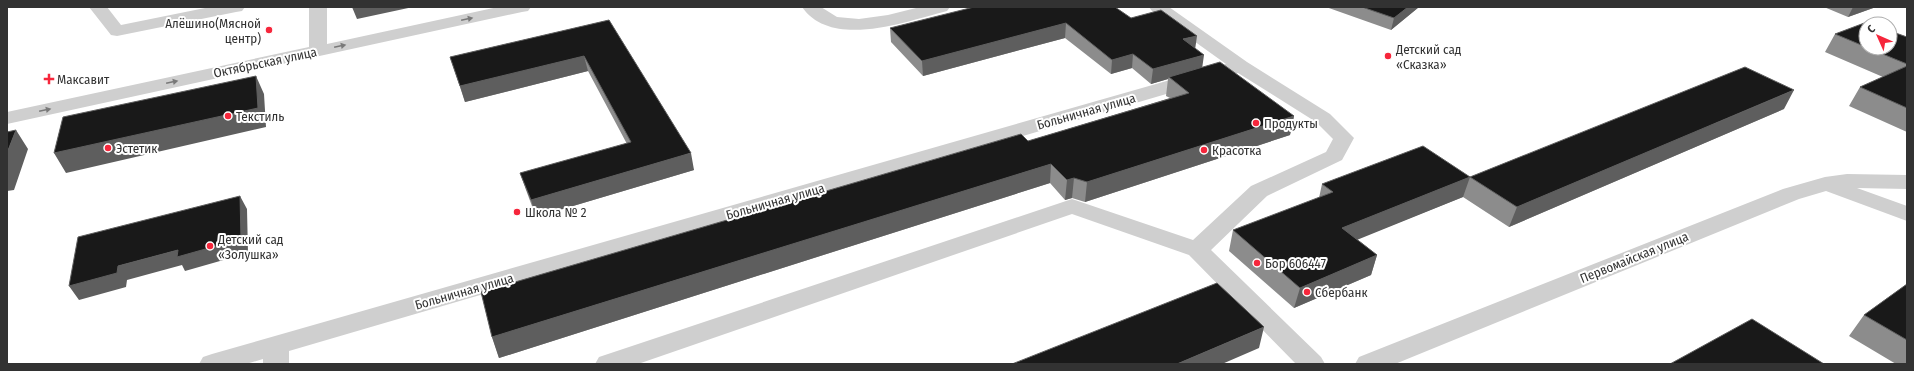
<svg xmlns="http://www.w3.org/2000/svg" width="1914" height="371" viewBox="0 0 1914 371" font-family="'Fira Sans Condensed',sans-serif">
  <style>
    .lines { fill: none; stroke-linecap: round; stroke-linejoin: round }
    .minor { fill: #cfcfcf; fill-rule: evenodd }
    .wall { fill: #8c8c8c }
    .shaded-wall { fill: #5e5e5e }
    .building { fill: #191919; stroke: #5e5e5e }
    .oneway { fill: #797979 }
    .poi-dot { fill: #f6263b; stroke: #fff; stroke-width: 1.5 }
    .labels { text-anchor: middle; stroke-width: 4; stroke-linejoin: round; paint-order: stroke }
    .poi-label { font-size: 13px; fill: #323232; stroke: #fff; text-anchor: start }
    .street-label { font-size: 13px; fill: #323232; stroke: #fff }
  </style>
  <rect width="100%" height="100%" fill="#fff"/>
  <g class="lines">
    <path class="minor" d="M89,7H107L121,25L210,7H245L242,11L236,12L117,36L111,35Z
      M309,7H327V44L498,7H531L528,11L522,12L7,124V112L309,47Z
      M802,7H821L837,17L859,19L888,15L920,7H950L947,11C907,21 832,50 802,7Z
      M1149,7H1169L1247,62L1330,114L1354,138L1342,160L1267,196L1211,250L1321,357L1325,364H1296L1189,255L1072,214L638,364H595L599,357L1072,199L1193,240L1251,186L1326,152L1333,139L1316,122L1238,73L289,351V364H263V359L246,364H199L203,357L212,354L1226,64L1152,11Z
      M1847,174L1907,175V189L1857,188L1907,206V221L1826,191L1799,199L1395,364H1355L1359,357L1783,189L1825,177Z"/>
  </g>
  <path class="wall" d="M1326,7H1419L1391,30Z
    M1824,7H1876L1848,17Z
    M1131,18L1195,48L1202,68L1294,116L1290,135L1085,202L1072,198L1065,200L1050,183L499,358L492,337L1028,141L1170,98L1166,96L1168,79L1151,84L1132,68L1111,74L1065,38L923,76L891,42L890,28Z
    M609,20L694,170L536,217L526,190L520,173L627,144L588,71L465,102L450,57Z
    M1866,24V48H1890L1907,37V132L1849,106L1860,87L1883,77L1825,52L1835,34Z
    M1784,109L1509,227L1463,197L1357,239L1377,255L1371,275L1294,308L1229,251L1233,230L1319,198L1322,184L1470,177Z
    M1907,284V364H1896L1849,336L1864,315Z"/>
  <path class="shaded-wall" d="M352,7H413L357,19Z
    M1408,7H1419L1391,30L1394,18Z
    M1853,7H1876L1848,17Z
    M1066,23L1065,38L923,76L922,61Z
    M1197,36L1195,50L1183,39Z
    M1133,54L1132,68L1111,74L1112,60Z
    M1204,55L1202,69L1169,77L1168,79L1151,84L1153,69Z
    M584,56L588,71L465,102L460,86Z
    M256,76L264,94L266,127L66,173L54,153Z
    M1794,90L1784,109L1509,227L1517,207Z
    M1294,116L1290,135L1085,202L1087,182Z
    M16,130L28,149L14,190L7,191V153Z
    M691,153L694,170L536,217L531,200Z
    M1051,164L1050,183L499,358L492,337Z
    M1470,177L1463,197L1337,248L1342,228Z
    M1074,178L1072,198L1065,200L1067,180Z
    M240,196L247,209L248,253L185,271L182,265L127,280L126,287L79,300L69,286L118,266L178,250Z
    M1377,255L1371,275L1294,308L1300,288Z
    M1264,327L1259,348L1222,364H1177Z"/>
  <path class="building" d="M974,7H1115L1131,18L1161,10L1197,36L1183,39L1204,55L1153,69L1133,54L1112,60L1066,23L922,61L890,28Z
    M1362,7H1408L1394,18Z
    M609,20L691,153L531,200L520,173L631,142L584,56L460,86L450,57Z
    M1867,22L1873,24H1866V47L1835,34Z
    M1890,31L1907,37V64L1868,48H1890Z
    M1220,62L1294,116L1087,182L1074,178L1067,180L1051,164L492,337L481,292L1021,134L1028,141L1189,93L1169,77Z
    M1907,66V108L1860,87Z
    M1745,67L1794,90L1517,207L1470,177Z
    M256,76L258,108L54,153L63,117Z
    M16,130L7,153V132Z
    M1423,146L1470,177L1342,228L1377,255L1300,288L1233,230L1333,192L1322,184Z
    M240,196L241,239L177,257L178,250L118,266L117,273L69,286L78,237Z
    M1217,283L1264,327L1177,364H1012Z
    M1907,284V340L1864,315Z
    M1752,319L1824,364H1670Z"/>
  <defs><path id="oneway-solid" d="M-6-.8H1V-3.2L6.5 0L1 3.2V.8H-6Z"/></defs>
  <g class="oneway">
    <use href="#oneway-solid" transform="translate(467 19) rotate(-12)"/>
    <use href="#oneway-solid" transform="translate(340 46) rotate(-12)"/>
    <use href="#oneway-solid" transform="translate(172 82) rotate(-12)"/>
    <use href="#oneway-solid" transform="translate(45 110) rotate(-12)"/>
  </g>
  <g class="poi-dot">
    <circle cx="269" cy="30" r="4"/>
    <circle cx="1388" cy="56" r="4"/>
    <path d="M47 73h4v4h4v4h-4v4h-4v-4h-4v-4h4z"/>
    <circle cx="228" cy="116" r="4"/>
    <circle cx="1256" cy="123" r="4"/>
    <circle cx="108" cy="148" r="4"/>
    <circle cx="1204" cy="150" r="4"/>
    <circle cx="517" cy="212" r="4"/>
    <circle cx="210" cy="246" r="4"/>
    <circle cx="1257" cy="263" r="4"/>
    <circle cx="1307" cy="292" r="4"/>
  </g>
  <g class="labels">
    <g class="poi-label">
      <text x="261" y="28" text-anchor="end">Алёшино(Мясной<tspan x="261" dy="15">центр)</tspan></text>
      <text x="1396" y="54">Детский сад<tspan x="1396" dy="15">«Сказка»</tspan></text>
      <text x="57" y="84">Максавит</text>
      <text x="236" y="121">Текстиль</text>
      <text x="1264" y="128">Продукты</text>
      <text x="116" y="153">Эстетик</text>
      <text x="1212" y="155">Красотка</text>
      <text x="525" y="217">Школа № 2</text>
      <text x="218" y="244">Детский сад<tspan x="218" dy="15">«Золушка»</tspan></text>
      <text x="1265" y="268">Бор 606447</text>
      <text x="1315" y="297">Сбербанк</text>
    </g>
    <g class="street-label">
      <text transform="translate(265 62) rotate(-12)" y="5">Октябрьская улица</text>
      <text transform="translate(1086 111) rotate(-16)" y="5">Больничная улица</text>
      <text transform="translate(775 201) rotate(-16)" y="5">Больничная улица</text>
      <text transform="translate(1634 257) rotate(-22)" y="5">Первомайская улица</text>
      <text transform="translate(464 291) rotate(-16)" y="5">Больничная улица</text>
    </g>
  </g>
  <rect width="1914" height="371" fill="none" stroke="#323232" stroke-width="16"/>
  <g transform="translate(1878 36) rotate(315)"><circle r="19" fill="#ffffff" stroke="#adadad"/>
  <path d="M0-3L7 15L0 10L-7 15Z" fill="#f6263b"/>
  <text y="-6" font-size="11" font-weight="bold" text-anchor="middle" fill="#323232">С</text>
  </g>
</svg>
